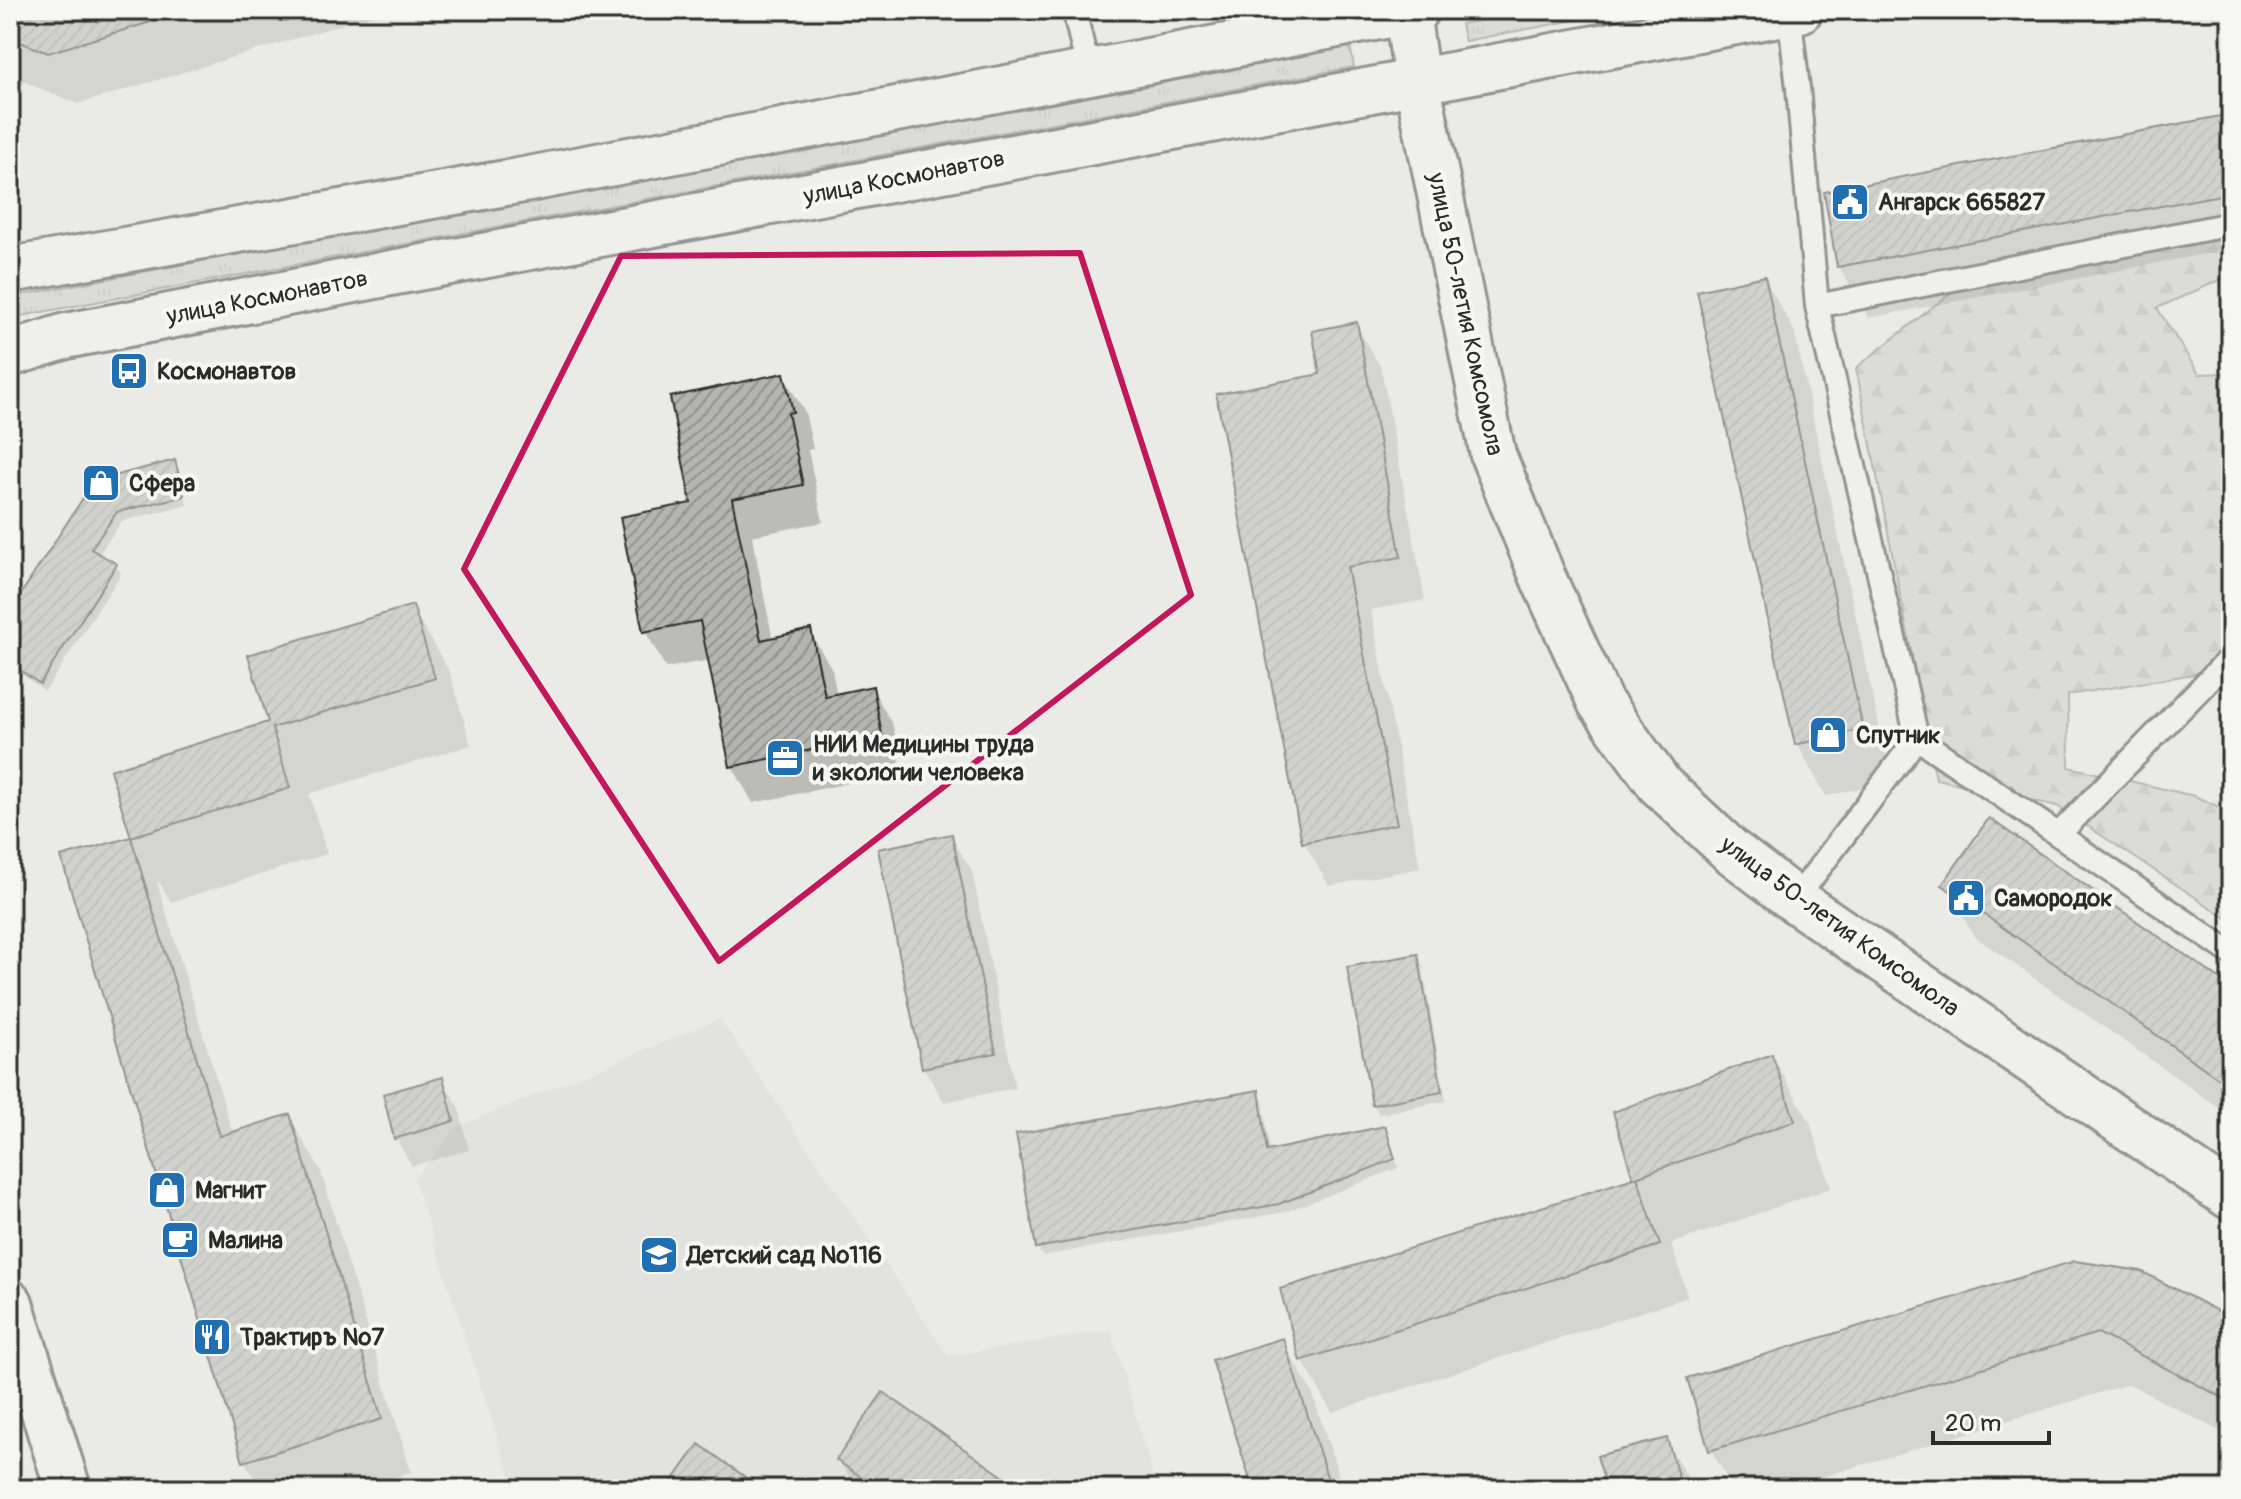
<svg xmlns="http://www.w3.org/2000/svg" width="2241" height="1499" viewBox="0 0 2241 1499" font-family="Pangolin,sans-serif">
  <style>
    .built { fill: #dadad6 }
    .grass { fill: url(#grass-tufts); stroke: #7a7a79; stroke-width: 2 }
    .forest { fill: url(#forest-firs); stroke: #7a7a79; stroke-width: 2 }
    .shadow { fill: #0003 }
    .building { fill: url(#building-hatch); stroke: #2b2b2b; stroke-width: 2 }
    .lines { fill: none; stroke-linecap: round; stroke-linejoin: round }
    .service-casing { stroke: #2b2b2b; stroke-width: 28 }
    .minor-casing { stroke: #2b2b2b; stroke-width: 50 }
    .tertiary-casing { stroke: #2b2b2b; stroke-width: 50 }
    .service { stroke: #f6f6f2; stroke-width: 22 }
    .minor { stroke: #f6f6f2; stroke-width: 44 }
    .tertiary { stroke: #f6f6f2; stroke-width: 44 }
    .tram { stroke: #2b2b2b; stroke-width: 2 }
    .marked { fill: none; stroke: #c2185b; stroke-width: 6; stroke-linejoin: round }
    .labels { text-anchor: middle; stroke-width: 8; stroke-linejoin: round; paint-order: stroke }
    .street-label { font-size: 24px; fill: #2b2b2b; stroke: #f6f6f2 }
    .poi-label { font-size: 24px; font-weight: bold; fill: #2b2b2b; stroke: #f6f6f2; text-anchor: start }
  </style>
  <defs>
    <pattern id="grass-tufts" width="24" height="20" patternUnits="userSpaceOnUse" patternTransform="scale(2)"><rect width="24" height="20" fill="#cacac7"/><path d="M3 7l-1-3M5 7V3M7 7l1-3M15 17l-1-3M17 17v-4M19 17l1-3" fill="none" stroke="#aeaeab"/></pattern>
    <pattern id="forest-firs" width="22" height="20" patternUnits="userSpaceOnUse" patternTransform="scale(2)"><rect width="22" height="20" fill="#cacac7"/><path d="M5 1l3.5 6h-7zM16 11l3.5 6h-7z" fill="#aeaeab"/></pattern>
    <pattern id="building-hatch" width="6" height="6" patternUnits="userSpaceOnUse" patternTransform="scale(2)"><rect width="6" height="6" fill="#b4b4b1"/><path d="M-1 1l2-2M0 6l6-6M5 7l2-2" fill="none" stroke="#939390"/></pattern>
  </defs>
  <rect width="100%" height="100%" fill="#eaeae6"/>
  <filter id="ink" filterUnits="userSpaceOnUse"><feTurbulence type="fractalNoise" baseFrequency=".0125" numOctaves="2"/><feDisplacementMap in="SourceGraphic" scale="16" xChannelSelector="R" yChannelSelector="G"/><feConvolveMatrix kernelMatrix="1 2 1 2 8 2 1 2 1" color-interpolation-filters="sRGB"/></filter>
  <g filter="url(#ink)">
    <path class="built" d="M720,1019L948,1356L1111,1330L1157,1489H514L414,1179L457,1127Z"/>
    <path class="grass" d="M1532,10H1627L1465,41L1461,24Z
      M1350,46L1354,67L10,318V297Z"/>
    <path class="forest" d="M2231,234V275L2157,308L2199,374L2231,373V653L2218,670L2068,695L2069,767L2194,796L2231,812V921L2057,806L1936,779L1856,368L1973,275Z"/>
    <path class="shadow" d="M10,10H390L78,104L10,76Z
      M2231,116V249L1869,318L1839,267L1826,194Z
      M1764,278L1794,330L1891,781L1826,796L1797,744Z
      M1356,325L1381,368L1425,600L1371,610L1420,868L1329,886L1304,842L1322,376Z
      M783,375L805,412L813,449L808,450L823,522L752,536L773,640L810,632L832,669L837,696L872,688L893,726L902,772L753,803L732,766L710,660L666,668L645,631L694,504Z
      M174,462L179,471L187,505L122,521L98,555L116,566L121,574L45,691L10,666V615L95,483Z
      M412,607L450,673L471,745L309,794L327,854L171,902L159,882H157L233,1134L289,1117L320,1169L411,1472L358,1489H261L245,1462L63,859L133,838L113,771L270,723Z
      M10,746L20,787L10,789Z
      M951,837L972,871L1015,1088L944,1102L924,1068L880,851Z
      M1945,885L2231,990V1116L1974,936Z
      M1417,956L1422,965L1446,1101L1379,1114L1374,1105L1350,969Z
      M1772,1056L1810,1122L1831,1188L1671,1244L1688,1297L1332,1412L1302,1360L1636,1179L1615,1113Z
      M442,1079L459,1108L469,1150L412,1166L396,1138Z
      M1258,1092L1263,1101L1270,1152L1384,1128L1389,1137L1398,1168L1285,1212L1043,1256L1037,1247Z
      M2075,1264L2231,1320V1437L2129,1384L1783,1489H1733L1711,1450Z
      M1282,1341L1312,1392L1343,1489H1256Z
      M1666,1441L1694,1489H1609Z
      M839,1460L1011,1489H864L850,1479Z"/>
    <path class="building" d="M10,10H163L164,18L48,53L10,38Z
      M2231,114V193L1837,267L1824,192Z
      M1765,276L1863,729L1795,745L1697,291Z
      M1357,322L1401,557L1347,567L1397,824L1302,843L1216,394L1320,374L1312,331Z
      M784,373L793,412L788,413L803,485L732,499L761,640L811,629L825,696L873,686L882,735L730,767L700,621L643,632L620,517L691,503L670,397Z
      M175,460L184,496L117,512L91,549L117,564L40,684L10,663V611L94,481Z
      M413,605L435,678L272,728L290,788L131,837L110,770L268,722L248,655Z
      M1989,818L2231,987V1087L1942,885Z
      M952,834L996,1053L922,1068L878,849Z
      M131,837L220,1136L290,1114L382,1419L243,1462L61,857Z
      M1418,954L1442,1092L1372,1105L1347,967Z
      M1772,1054L1795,1121L1633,1178L1613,1112Z
      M443,1077L454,1121L394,1139L383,1094Z
      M1259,1090L1267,1151L1385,1126L1395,1159L1279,1204L1036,1248L1016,1134Z
      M1637,1177L1660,1245L1300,1361L1280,1289Z
      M2075,1261L2141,1271L2231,1318V1402L2098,1333L1709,1451L1687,1378Z
      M1283,1338L1331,1489H1253L1212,1360Z
      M883,1392L1021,1489H879L836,1460Z
      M1667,1438L1682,1489H1607L1597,1456Z
      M699,1444L762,1489H667Z"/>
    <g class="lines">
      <g class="service-casing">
        <path id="service" d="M1074,10L1089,73
          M1789,12L1798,88L1817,306L1917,738L2231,953
          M1817,306L2231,224
          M2059,834L2231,657
          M1795,900L1917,738"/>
      </g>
      <g class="minor-casing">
        <path id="minor" d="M1407,12L1417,81L1493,455L1544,580L1600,702L1660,785L1731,851L1795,900L2231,1197"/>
      </g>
      <g class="tertiary-casing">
        <path id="tertiary" d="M10,270L529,179L1416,10
          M10,354L66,336L391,273L1800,10
          M10,1303L68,1489"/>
      </g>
      <use href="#service" class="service"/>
      <use href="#minor" class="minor"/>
      <use href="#tertiary" class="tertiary"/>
      <path class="tram" d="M10,1475L14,1489"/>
    </g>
  </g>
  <path d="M0 0H2241V1499H0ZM1080,253L1191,595L719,961L464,569L621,256Z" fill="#eaeae6" fill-opacity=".55" fill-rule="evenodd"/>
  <path class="marked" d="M1080,253L1191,595L719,961L464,569L621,256Z"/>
  <defs>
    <g id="civic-square" transform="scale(2)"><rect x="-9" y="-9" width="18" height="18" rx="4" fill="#1f6fb2" stroke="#f6f6f2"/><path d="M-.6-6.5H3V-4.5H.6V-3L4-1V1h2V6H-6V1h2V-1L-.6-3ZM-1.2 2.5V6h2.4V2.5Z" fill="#fff"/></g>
    <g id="bus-square" transform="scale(2)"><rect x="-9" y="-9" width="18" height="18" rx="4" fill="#1f6fb2" stroke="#f6f6f2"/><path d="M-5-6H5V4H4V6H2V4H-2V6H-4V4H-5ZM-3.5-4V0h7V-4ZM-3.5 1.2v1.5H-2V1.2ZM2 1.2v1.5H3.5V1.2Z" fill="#fff"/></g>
    <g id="shop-square" transform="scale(2)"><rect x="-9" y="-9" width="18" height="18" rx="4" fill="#1f6fb2" stroke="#f6f6f2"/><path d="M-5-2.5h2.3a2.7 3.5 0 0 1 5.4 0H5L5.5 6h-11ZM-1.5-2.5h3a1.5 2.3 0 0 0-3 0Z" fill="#fff"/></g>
    <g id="office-square" transform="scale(2)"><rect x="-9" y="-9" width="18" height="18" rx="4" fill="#1f6fb2" stroke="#f6f6f2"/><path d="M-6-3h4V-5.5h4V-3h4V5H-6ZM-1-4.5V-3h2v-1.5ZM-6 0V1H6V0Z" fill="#fff"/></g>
    <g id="cafe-square" transform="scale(2)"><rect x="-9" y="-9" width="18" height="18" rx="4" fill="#1f6fb2" stroke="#f6f6f2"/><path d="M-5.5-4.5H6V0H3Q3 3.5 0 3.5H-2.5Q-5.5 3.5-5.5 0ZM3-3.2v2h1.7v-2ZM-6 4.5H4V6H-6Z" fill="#fff"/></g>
    <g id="school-square" transform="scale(2)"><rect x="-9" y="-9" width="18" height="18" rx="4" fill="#1f6fb2" stroke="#f6f6f2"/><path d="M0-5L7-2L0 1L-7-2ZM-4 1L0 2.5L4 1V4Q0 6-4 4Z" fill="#fff"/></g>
    <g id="restaurant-square" transform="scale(2)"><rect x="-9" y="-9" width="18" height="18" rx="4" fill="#1f6fb2" stroke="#f6f6f2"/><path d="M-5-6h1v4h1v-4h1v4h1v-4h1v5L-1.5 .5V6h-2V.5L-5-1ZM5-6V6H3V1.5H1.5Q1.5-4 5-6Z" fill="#fff"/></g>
  </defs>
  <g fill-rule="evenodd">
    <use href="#civic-square" x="1850" y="202"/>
    <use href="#bus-square" x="129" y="371"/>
    <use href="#shop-square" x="101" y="483"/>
    <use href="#shop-square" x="1828" y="735"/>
    <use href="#office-square" x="785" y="758"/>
    <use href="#civic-square" x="1966" y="898"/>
    <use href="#shop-square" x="167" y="1190"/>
    <use href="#cafe-square" x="180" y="1240"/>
    <use href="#school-square" x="659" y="1255"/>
    <use href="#restaurant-square" x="212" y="1337"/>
  </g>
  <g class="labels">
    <g class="street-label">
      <text transform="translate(904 177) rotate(-11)" y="8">улица Космонавтов</text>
      <text transform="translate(267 297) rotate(-11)" y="8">улица Космонавтов</text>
      <text transform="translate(1466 314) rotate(78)" y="8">улица 50-летия Комсомола</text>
      <text transform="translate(1840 926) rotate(36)" y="8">улица 50-летия Комсомола</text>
    </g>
    <g class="poi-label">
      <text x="1878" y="210">Ангарск 665827</text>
      <text x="157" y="379">Космонавтов</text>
      <text x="129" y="491">Сфера</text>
      <text x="1856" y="743">Спутник</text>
      <text x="813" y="752">НИИ Медицины труда<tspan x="813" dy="28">и экологии человека</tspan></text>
      <text x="1994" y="906">Самородок</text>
      <text x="195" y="1198">Магнит</text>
      <text x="208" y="1248">Малина</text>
      <text x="687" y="1263">Детский сад №116</text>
      <text x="240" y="1345">Трактиръ №7</text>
    </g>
  </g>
  <rect width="2241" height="1499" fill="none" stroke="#f6f6f2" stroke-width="40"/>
  <rect x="20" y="20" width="2201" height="1459" fill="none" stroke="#2b2b2b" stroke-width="3" filter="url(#ink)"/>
  <path d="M1933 1431v12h116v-12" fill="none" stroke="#2b2b2b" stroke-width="4"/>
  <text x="1945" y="1431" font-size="24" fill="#2b2b2b" stroke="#f6f6f2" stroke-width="6" paint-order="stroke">20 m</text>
</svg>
